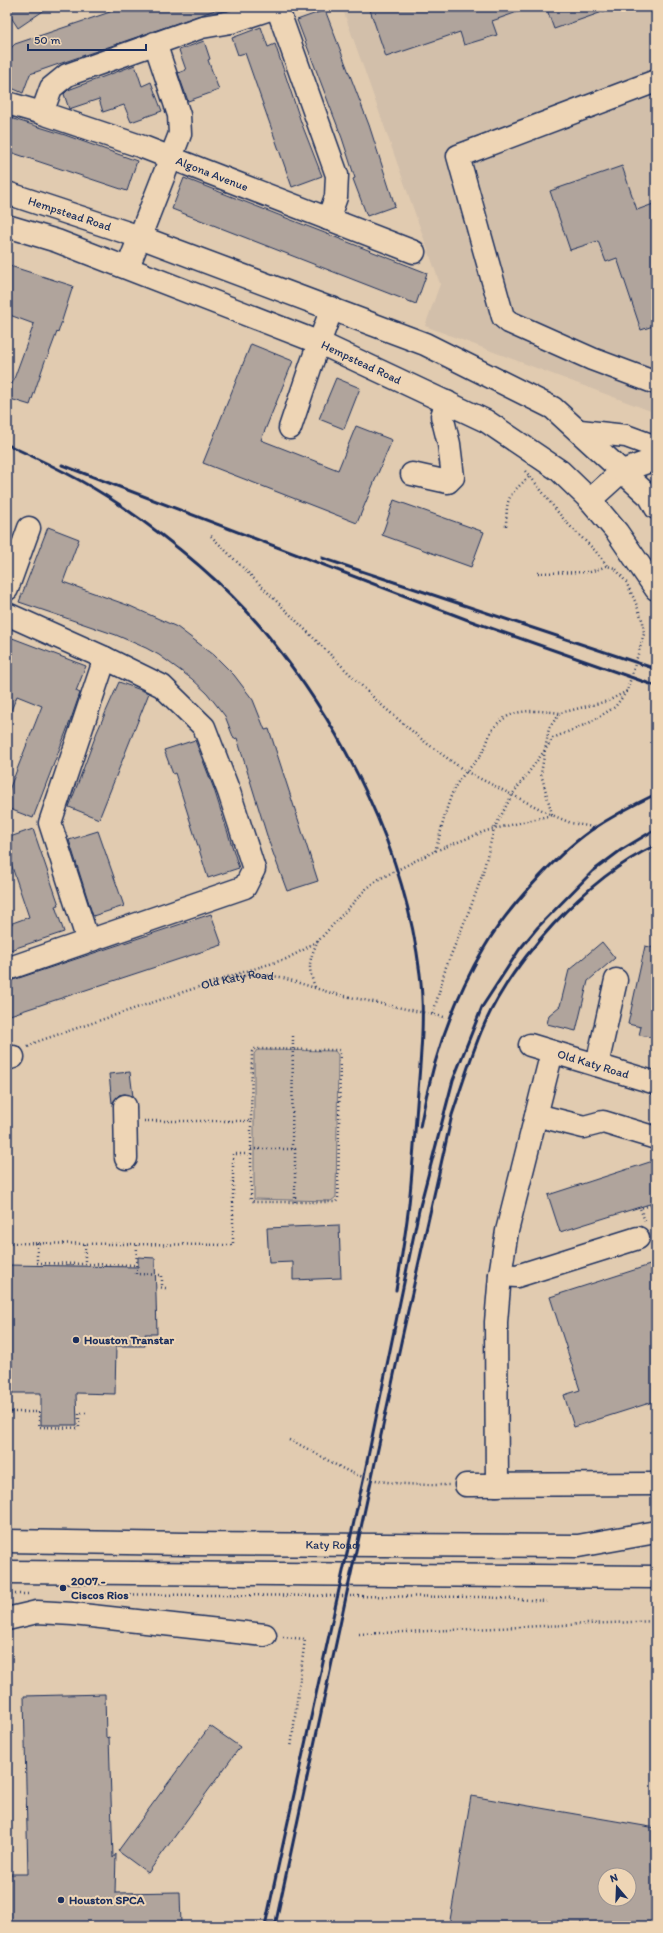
<svg xmlns="http://www.w3.org/2000/svg" width="663" height="1933" viewBox="0 0 663 1933" font-family="Itim,sans-serif">
  <style>
    .built { fill: #d2bfaa }
    .green { fill: #c4b4a3; stroke: #707280 }
    .building { fill: #b0a49c; stroke: #1b2f5e; fill-rule: evenodd }
    .lines { fill: none; stroke-linecap: round; stroke-linejoin: round }
    .minor-casing { stroke: #1b2f5e; stroke-width: 25 }
    .major-casing { stroke: #1b2f5e; stroke-width: 25 }
    .path { stroke: #1b2f5e; stroke-width: 2.5; stroke-dasharray: 1 3; stroke-linecap: butt }
    .minor { stroke: #eed5b5; stroke-width: 22 }
    .major { stroke: #eed5b5; stroke-width: 22 }
    .rail { stroke: #1b2f5e; stroke-width: 3 }
    .poi-dot { fill: #1b2f5e; stroke: #eed5b5; stroke-width: 1.5 }
    .labels { text-anchor: middle; stroke-width: 4; stroke-linejoin: round; paint-order: stroke }
    .street-label { font-size: 12px; fill: #1b2f5e; stroke: #eed5b5 }
    .poi-label { font-size: 12px; font-weight: bold; fill: #1b2f5e; stroke: #eed5b5; text-anchor: start }
  </style>
  <rect width="100%" height="100%" fill="#e1cbb0"/>
  <filter id="ink" filterUnits="userSpaceOnUse"><feTurbulence type="fractalNoise" baseFrequency=".025" numOctaves="2"/><feDisplacementMap in="SourceGraphic" scale="8" xChannelSelector="R" yChannelSelector="G"/><feConvolveMatrix kernelMatrix="1 2 1 2 8 2 1 2 1" color-interpolation-filters="sRGB"/></filter>
  <g filter="url(#ink)">
    <path class="built" d="M342,7H656V413L425,326L440,284Z"/>
    <path class="green" d="M257,1050L335,1051L338,1055L336,1197L331,1201L254,1199V1054Z"/>
    <path class="building" d="M7,7H49L18,28L7,11Z
      M125,7H218V9L30,74L23,93L7,86V52L15,44Z
      M369,7H525L526,9L492,21L497,35L464,45L460,32L386,57Z
      M546,7H611V9L554,29Z
      M325,10L369,125L395,206L367,216L353,179L355,178L342,138L297,20Z
      M261,27L268,47L275,44L301,122L322,176L292,187L245,53L238,55L232,38Z
      M204,41L210,59L208,60L219,90L188,101L178,73L186,70L179,50Z
      M135,65L142,86L151,82L162,111L131,122L124,105L103,112L99,99L69,109L64,94L68,90Z
      M7,117L65,135L137,161L127,191L7,151Z
      M622,166L637,210L656,203V325L641,330L617,258L606,262L598,241L570,250L550,191Z
      M184,178L427,273L416,304L172,209Z
      M7,265L73,286L58,333L57,332L47,359L46,358L30,405L7,398L34,324L7,314Z
      M251,344L293,361L261,440L338,470L356,426L392,440L357,523L203,463Z
      M336,378L360,388L344,429L319,419Z
      M394,500L484,532L471,567L382,535Z
      M48,527L79,539L63,582L130,606L177,627L214,655L234,675L253,700L265,730L269,729L318,881L287,891L269,842L237,738L234,739L225,716L207,693L192,679L159,655L146,648L116,635L19,602Z
      M7,636L86,666L76,691L80,693L71,719L33,818L7,808V795L42,706L17,696L7,720Z
      M119,682L149,693L99,819L69,807L97,732Z
      M195,740L214,789L239,868L208,878L175,773L173,774L164,750Z
      M33,829L59,905L55,906L64,932L7,951V925L29,917L7,852V838Z
      M98,831L124,906L93,916L69,840Z
      M211,914L222,945L7,1016V982Z
      M602,942L615,958L588,981L576,1031L547,1024L549,1015L560,1006L569,970Z
      M645,946L656,948V1038L639,1035L641,1027L628,1024Z
      M130,1072L133,1097L125,1094L119,1095L112,1103L109,1074Z
      M656,1160V1202L560,1232L548,1195Z
      M339,1225L341,1278L293,1280V1262L269,1263L267,1228Z
      M138,1257L155,1258L157,1334H145V1346H116L115,1394L76,1393L77,1425H41V1393H7V1265L138,1267Z
      M656,1263V1401L574,1427L564,1395L580,1390L550,1297Z
      M105,1694L106,1738L109,1737L113,1858L116,1854L115,1893L180,1892L181,1926H7V1874H28L24,1696Z
      M210,1726L240,1747L148,1873L118,1851Z
      M471,1796L656,1828V1908L653,1926H449ZM605,1875H629V1899H605Z"/>
    <g class="lines">
      <g class="minor-casing">
        <g id="minor">
          <path d="M277,7L337,175L336,197L328,219"/>
          <path d="M656,81L458,156L503,317L509,322L592,359L656,383"/>
          <path id="s2" d="M7,103L42,113L143,147L414,252"/>
          <path d="M42,113L51,88L67,75L202,27L231,22L276,7"/>
          <path d="M128,267L180,134L179,115L155,43"/>
          <path d="M290,428L311,365L332,308"/>
          <path d="M412,474L448,482L453,477L449,444L442,416L447,402"/>
          <path d="M590,500L622,471L653,460L656,461"/>
          <path d="M7,589L29,528"/>
          <path d="M7,614L105,658"/>
          <path d="M7,969L245,887L254,869L229,792L204,727L162,686L105,658L50,823L88,941"/>
          <path id="s3" d="M530,1045L656,1083"/>
          <path d="M7,1059L13,1057"/>
          <path d="M597,1065L616,980"/>
          <path d="M125,1106L126,1158"/>
          <path d="M536,1115L584,1127L603,1122L656,1138"/>
          <path d="M500,1275L517,1276L638,1238"/>
          <path d="M466,1485L656,1484"/>
          <path d="M497,1485L496,1322L500,1275L507,1231L552,1052"/>
          <path d="M7,1619L37,1612L73,1614L265,1635"/>
        </g>
      </g>
      <g class="major-casing">
        <g id="major">
          <path id="s4" d="M7,193L140,237L425,344L553,408L650,497L656,508"/>
          <path id="s5" d="M7,226L57,241L320,343L486,421L560,471L590,500L617,532L656,589"/>
          <path d="M580,431L626,436L656,447"/>
          <path id="s6" d="M7,1541L186,1544L578,1546L656,1532"/>
          <path d="M7,1572L656,1577"/>
        </g>
      </g>
      <g class="path">
        <path d="M525,471C541,488 553,508 569,525C582,539 597,550 607,566"/>
        <path d="M506,526C507,496 507,497 530,476"/>
        <path d="M211,536L379,703L425,742L465,771L552,815"/>
        <path d="M538,573L590,572L607,566L615,568L626,582L635,601L643,622L644,634L627,691L615,707L589,723L553,738L545,750L541,774L552,814"/>
        <path d="M435,851C442,831 445,807 455,787C463,772 476,764 483,751C488,744 488,735 493,729C509,707 536,710 560,713"/>
        <path d="M224,978L286,959L303,950L319,940L366,889L379,879L435,851L486,831L552,815L571,823L593,827"/>
        <path d="M315,987C307,966 309,961 318,940"/>
        <path d="M433,1014L446,967L471,906L482,876L494,829L512,795L545,750L549,728L560,713L608,701L627,691"/>
        <path d="M293,1036L292,1149H295V1203"/>
        <path id="s1" d="M28,1047L36,1042L213,982L254,974L280,977L331,993L444,1017"/>
        <path d="M144,1121H251V1200L255,1202H336L338,1199L340,1054L339,1050L254,1049L252,1052L251,1121"/>
        <path d="M251,1149H292"/>
        <path d="M645,1221L640,1208L656,1204"/>
        <path d="M7,1243L233,1245V1154H251"/>
        <path d="M37,1243V1263L137,1265"/>
        <path d="M85,1244V1264"/>
        <path d="M137,1245L136,1274L162,1275V1287"/>
        <path d="M157,1287L166,1288"/>
        <path d="M655,1404H656"/>
        <path d="M7,1412H39V1427L79,1428V1413H86"/>
        <path d="M289,1440C311,1449 330,1463 352,1473C381,1485 418,1485 449,1485"/>
        <path d="M7,1594H29"/>
        <path d="M74,1594L481,1597L547,1601"/>
        <path d="M359,1634L656,1621"/>
        <path d="M283,1637L305,1639L291,1748"/>
      </g>
      <use href="#minor" class="minor"/>
      <use href="#major" class="major"/>
      <path class="rail" d="M8,445C47,463 85,481 120,505C174,542 228,586 269,637C346,733 405,851 420,974C425,1013 421,1053 418,1091C415,1129 413,1166 409,1204C406,1232 401,1261 396,1290
        M62,465L468,620L656,686
        M322,558L656,669
        M420,1127C431,1065 452,1002 484,948C506,910 555,856 590,831C611,817 633,805 656,794
        M265,1926L364,1476L419,1210L453,1080L482,1007L519,950L538,927L593,871L621,850L656,829
        M275,1926L403,1333L452,1115C461,1088 470,1059 481,1032C510,962 586,878 656,845"/>
    </g>
  </g>
  <g class="poi-dot">
    <circle cx="76" cy="1340" r="4"/>
    <circle cx="63" cy="1588" r="4"/>
    <circle cx="61" cy="1900" r="4"/>
  </g>
  <g class="labels">
    <g class="street-label">
      <text dy="4" stroke="none"><textPath href="#s2" startOffset="217">Algona Avenue</textPath></text>
      <text dy="4" stroke="none"><textPath href="#s4" startOffset="66">Hempstead Road</textPath></text>
      <text dy="4" stroke="none"><textPath href="#s5" startOffset="380">Hempstead Road</textPath></text>
      <text dy="4" stroke="none"><textPath href="#s1" startOffset="221">Old Katy Road</textPath></text>
      <text dy="4" stroke="none"><textPath href="#s3" startOffset="66">Old Katy Road</textPath></text>
      <text dy="4" stroke="none"><textPath href="#s6" startOffset="325">Katy Road</textPath></text>
    </g>
    <g class="poi-label">
      <text x="84" y="1344">Houston Transtar</text>
      <text x="71" y="1585">2007 -<tspan x="71" dy="14">Ciscos Rios</tspan></text>
      <text x="69" y="1904">Houston SPCA</text>
    </g>
  </g>
  <rect width="663" height="1933" fill="none" stroke="#eed5b5" stroke-width="24"/>
  <rect x="12" y="12" width="639" height="1909" fill="none" stroke="#1b2f5e" stroke-width="1.5" filter="url(#ink)"/>
  <g transform="translate(617 1887) rotate(341)"><circle r="19" fill="#eed5b5" stroke="#9a9392"/>
  <path d="M0-3L7 15L0 10L-7 15Z" fill="#1b2f5e"/>
  <text y="-6" font-size="11" font-weight="bold" text-anchor="middle" fill="#1b2f5e">N</text>
  </g>
  <path d="M28 44v6h118v-6" fill="none" stroke="#1b2f5e" stroke-width="2"/>
  <text x="34" y="44" font-size="12" fill="#1b2f5e" stroke="#eed5b5" stroke-width="3" paint-order="stroke">50 m</text>
</svg>
